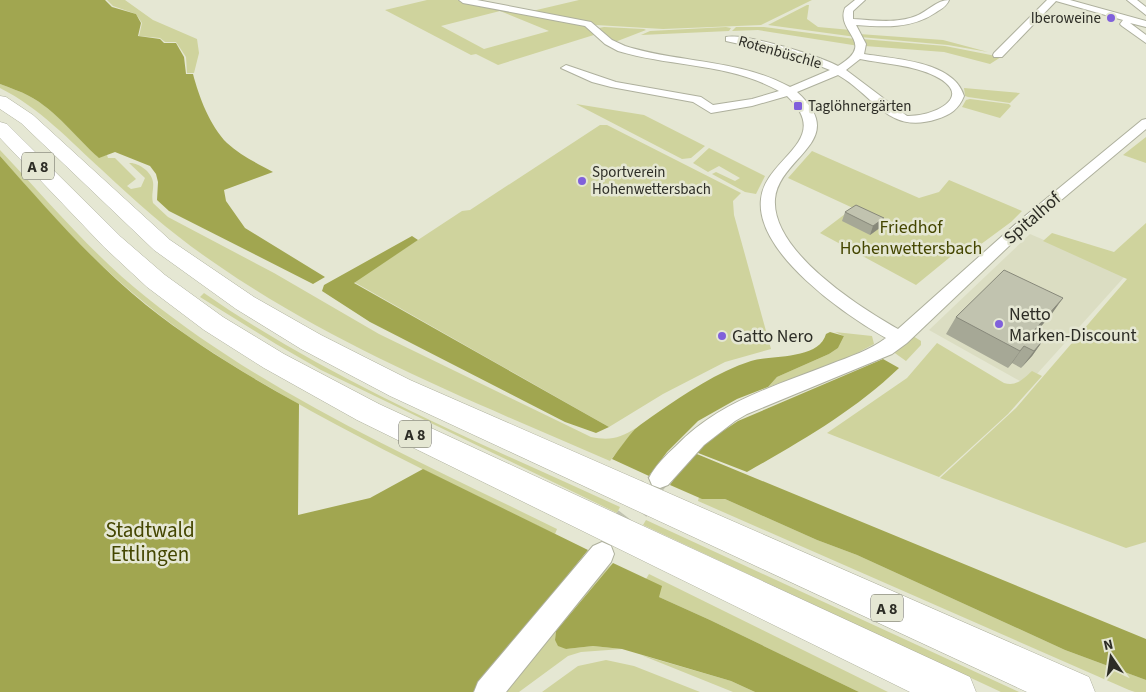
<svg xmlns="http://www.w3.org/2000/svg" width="1146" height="692" viewBox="0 0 1146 692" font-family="'Source Sans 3',sans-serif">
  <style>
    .built { fill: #dbddc2 }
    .green { fill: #cfd39d; fill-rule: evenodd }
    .forest { fill: #a1a650 }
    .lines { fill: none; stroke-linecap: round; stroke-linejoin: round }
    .minor-tunnel-far1 { stroke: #c0c2b0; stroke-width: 20; stroke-dasharray: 20 10; stroke-linecap: butt }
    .minor-tunnel { stroke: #c0c2b0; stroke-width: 26; stroke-dasharray: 26 12; stroke-linecap: butt }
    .minor-casing { stroke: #aeb09d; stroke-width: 2 }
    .highway-casing { stroke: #aeb09d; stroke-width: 1 }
    .minor { fill: #fff; fill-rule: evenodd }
    .highway { fill: #fff; fill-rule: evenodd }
    .wall { fill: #a6a896 }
    .shaded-wall { fill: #87887a }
    .building { fill: #c1c3af; stroke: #87887a }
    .poi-dot { fill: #8060db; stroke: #e5e7d3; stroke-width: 2 }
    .labels { text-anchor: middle; stroke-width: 5; stroke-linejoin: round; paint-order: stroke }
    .far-poi-label { font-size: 15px; fill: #2d2d26; stroke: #e5e7d3; text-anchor: start }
    .far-street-label { font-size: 15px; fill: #2d2d26; stroke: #e5e7d3 }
    .shield { fill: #e5e7d3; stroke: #64655a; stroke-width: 1 }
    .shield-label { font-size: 16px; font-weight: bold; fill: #2d2d26 }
    .street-label { font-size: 18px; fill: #2d2d26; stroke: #e5e7d3 }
    .park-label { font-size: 18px; fill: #444600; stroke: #e5e7d3 }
    .poi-label { font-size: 18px; fill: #2d2d26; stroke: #e5e7d3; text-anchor: start }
    .near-park-label { font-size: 21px; fill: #444600; stroke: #e5e7d3 }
  </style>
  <rect width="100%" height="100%" fill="#e5e7d3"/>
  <path class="built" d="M1030,234L1126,275L1027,385L929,330Z"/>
  <path class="green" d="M107,0H125L153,20L197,39L199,53L194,73H187L186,57L176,42H165L160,38L139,36L142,23L136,14L113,6Z
    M427,0H457L575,23L589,27L597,34L498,65L476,54L471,55L385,10ZM500,11L549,31L484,49L441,26Z
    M579,0H812L761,25L663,29L596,25L528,12Z
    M807,5H809L807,19L818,27L851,30L856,37L768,25Z
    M604,27L644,29L646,30L615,42L609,39L599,28Z
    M726,27L731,28L729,31L641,35L650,31Z
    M736,27H764L855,39L859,46L758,30L732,31Z
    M859,34L943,40L988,52L948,45L860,37Z
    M862,39L945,46L1001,57L990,64L944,52L865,46Z
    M0,84C10,88 20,91 29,96C56,110 76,137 98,157L107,155L108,158H115L136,179L127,186L131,189L141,187L145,178L129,163C138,162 152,172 153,182C154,189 151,195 153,203L168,217L274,273L379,334L591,437C610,441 620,438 636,428L610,461C477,403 339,349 219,266C177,238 139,205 102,170C70,141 40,108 0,88Z
    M964,88L1020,93L1010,103L968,97L965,96Z
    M970,99L1009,104L1011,106L1000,118L962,107L966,100Z
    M576,104L644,115L705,146L691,158L682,159Z
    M600,125H607L741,193L733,201L734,215L771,349L725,362L663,394L609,427L354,282L462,211L470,210Z
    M1146,137V163L1123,155Z
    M709,148L765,176L756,194L745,192L712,174L716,172L735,181L740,178L719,166L708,172L693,163Z
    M0,150C47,200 92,254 146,297C269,396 417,460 557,529L555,534C473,494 391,455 311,411C254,379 197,346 146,304C92,261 45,208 0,156Z
    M812,151L919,198L939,192L949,180L1022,211L1011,222L969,253L960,249L916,285L820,233L853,208L788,178Z
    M1146,223V542L1126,548L940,478L1016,408L1127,279L1043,241L1052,233L1114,252Z
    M204,293C332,382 478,442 620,507L617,513L321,370L276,344L200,297Z
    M835,332L872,336L874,344L842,361L768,387L777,377L829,354L838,348L844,336Z
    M913,336L921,341V345L906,361L892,351Z
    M937,343L1004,383C1016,387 1023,379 1032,371L1042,376L1008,414L939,477L827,433L907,378Z
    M699,497L725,499L817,540L857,555L1065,650L1146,680V692H1135L1129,690L698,501Z
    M646,520L1019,692H1001L643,525Z
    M613,563L556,631L555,640L566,649L593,646L622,649L581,652L568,656L519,692H500L577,596Z
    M649,574L888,692H859L710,620L659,597L646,579Z
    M641,655L731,681L755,692H733Z
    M606,660L634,666L700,692H542L578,666Z"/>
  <path class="forest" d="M0,0H105L112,7L136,14L141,23L138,36L160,39L164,43H176L184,57L186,74H193C199,97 210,126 227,143C240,155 258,164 273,172L224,190L226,201L245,228L325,277L313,284L169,211L157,200L158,182L156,174L150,166L115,152L99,158C76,138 56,110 29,96C20,91 10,88 0,84Z
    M0,156C46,208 92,261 146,305C194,343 246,375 299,404L298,515L370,498L423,469L588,550L473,692H0Z
    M412,236L418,240L354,283L609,427L596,433L565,422L370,322L322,291L324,285Z
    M830,332L844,336L838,348L829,354L777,377L768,387L737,399L698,421L667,452L649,476L612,459C619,449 627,438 635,429C642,423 650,418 657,413C686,393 717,372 751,361C771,355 819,360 826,334Z
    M883,359L899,368C853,412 801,441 747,472L693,451L738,421Z
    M692,452L1146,639V680L1065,650L857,555L817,540L725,499H702L670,485Z
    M613,563L662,586L659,597L710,620L859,692H755L731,681L622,649L593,646L566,649L558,646L555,640L556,631Z"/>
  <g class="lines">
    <path class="minor-tunnel-far1" d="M655,484L660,478"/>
    <path class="minor-tunnel" d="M613,539L656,483"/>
    <g class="minor-casing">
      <path id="minor" d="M459,0H477L591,22L612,40L625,46C679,63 739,59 790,87L830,70L797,57L726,41V37C746,33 819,56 838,66C878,42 835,33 845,8L855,0H865L853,11V19C873,20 896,24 916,16C928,11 937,0 949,0C946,7 941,9 935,13C911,29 884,27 856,25L866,44L864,54C894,59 954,61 964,96C959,109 950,115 937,119C888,135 875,96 838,75L797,92C851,141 779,156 775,199C771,251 859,307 898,329L1019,221L1142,120L1146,119V129L1029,227L907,343L892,354L747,414L735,421L704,445L668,485L660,488L652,485L649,478C655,466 666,455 676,446C718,402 775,386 831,364C849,357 870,350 886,338C845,315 755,253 761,199C765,157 835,141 787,96L752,106L711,113L693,102L611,87L592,82L561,68L566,65L616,82L701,97L713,105L752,99L779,91C730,63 670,67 618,51L605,44L585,26L463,3ZM860,59C885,64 913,65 935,76C977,97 932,117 907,116L846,70Z
        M1047,0H1070L1146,21V27L1130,23L1146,35V43L1122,26L1120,24L1123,20L1056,1L1002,57H994L993,55L994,53Z
        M1127,0H1137L1146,7V15Z
        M602,542L611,546L614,554L611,562L506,692H474L478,682L593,546Z"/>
    </g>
    <g class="highway-casing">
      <path id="highway" d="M0,96L6,97L33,115L170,240L254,297L321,335L410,380L1089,677L1095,692H1027L390,396L301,349L236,309L154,250L21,123L0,109Z
        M0,122L7,124L23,140L121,237L165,275L223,317L284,354L379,404L970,677L976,692H910L357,420L264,368L204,330L147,287L104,247L0,138Z"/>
    </g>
    <use href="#minor" class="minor"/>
    <use href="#highway" class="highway"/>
  </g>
  <path class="wall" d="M845,212L884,218L881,227L870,235L842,221Z
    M1051,315L1034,334L1044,339L1032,356L1021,368L1012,363L1008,368L946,334L956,317Z"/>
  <path class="shaded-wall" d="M884,218L881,227L870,235L873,226Z
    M1063,298L1051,315L1020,350L1032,333Z
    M1044,339L1032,356L1021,368L1034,351Z
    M1024,346L1012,363L1008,368L1020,351Z"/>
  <path class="building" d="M856,205L884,218L873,226L845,212Z
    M1004,270L1063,298L1032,333L1044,339L1034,351L1024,346L1020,351L956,317Z"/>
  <g class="poi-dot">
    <circle cx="1111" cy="18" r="5"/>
    <rect x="793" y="101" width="10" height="10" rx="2.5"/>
    <circle cx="582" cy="181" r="5"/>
    <circle cx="999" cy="324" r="5"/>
    <circle cx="722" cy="336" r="5"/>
  </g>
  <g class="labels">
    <g class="far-poi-label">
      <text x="1101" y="23" text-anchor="end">Iberoweine</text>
      <text x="808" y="111">Taglöhnergärten</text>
      <text x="592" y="177">Sportverein<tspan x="592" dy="17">Hohenwettersbach</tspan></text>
    </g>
    <g class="far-street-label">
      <text transform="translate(780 52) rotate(16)" y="5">Rotenbüschle</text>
    </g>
    <g class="shield">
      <rect x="22" y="152.5" width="32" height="27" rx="4"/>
      <rect x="399" y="420.5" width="32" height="27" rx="4"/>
      <rect x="871" y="594.5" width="32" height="27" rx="4"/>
    </g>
    <g class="shield-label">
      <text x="38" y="172">A 8</text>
      <text x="415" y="440">A 8</text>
      <text x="887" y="614">A 8</text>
    </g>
    <g class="street-label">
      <text transform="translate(1032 218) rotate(-41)" y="6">Spitalhof</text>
    </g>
    <g class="park-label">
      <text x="911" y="233">Friedhof<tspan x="911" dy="21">Hohenwettersbach</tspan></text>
    </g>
    <g class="poi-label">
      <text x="1009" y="320">Netto<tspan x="1009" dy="21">Marken-Discount</tspan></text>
      <text x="732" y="342">Gatto Nero</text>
    </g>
    <g class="near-park-label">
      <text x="150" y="537">Stadtwald<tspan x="150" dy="24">Ettlingen</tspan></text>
    </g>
  </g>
  <g transform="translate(1111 657) rotate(347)" stroke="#e5e7d3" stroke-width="4" paint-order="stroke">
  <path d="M0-4L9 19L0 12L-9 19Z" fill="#2d2d26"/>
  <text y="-8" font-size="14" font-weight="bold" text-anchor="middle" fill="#2d2d26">N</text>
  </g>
</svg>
